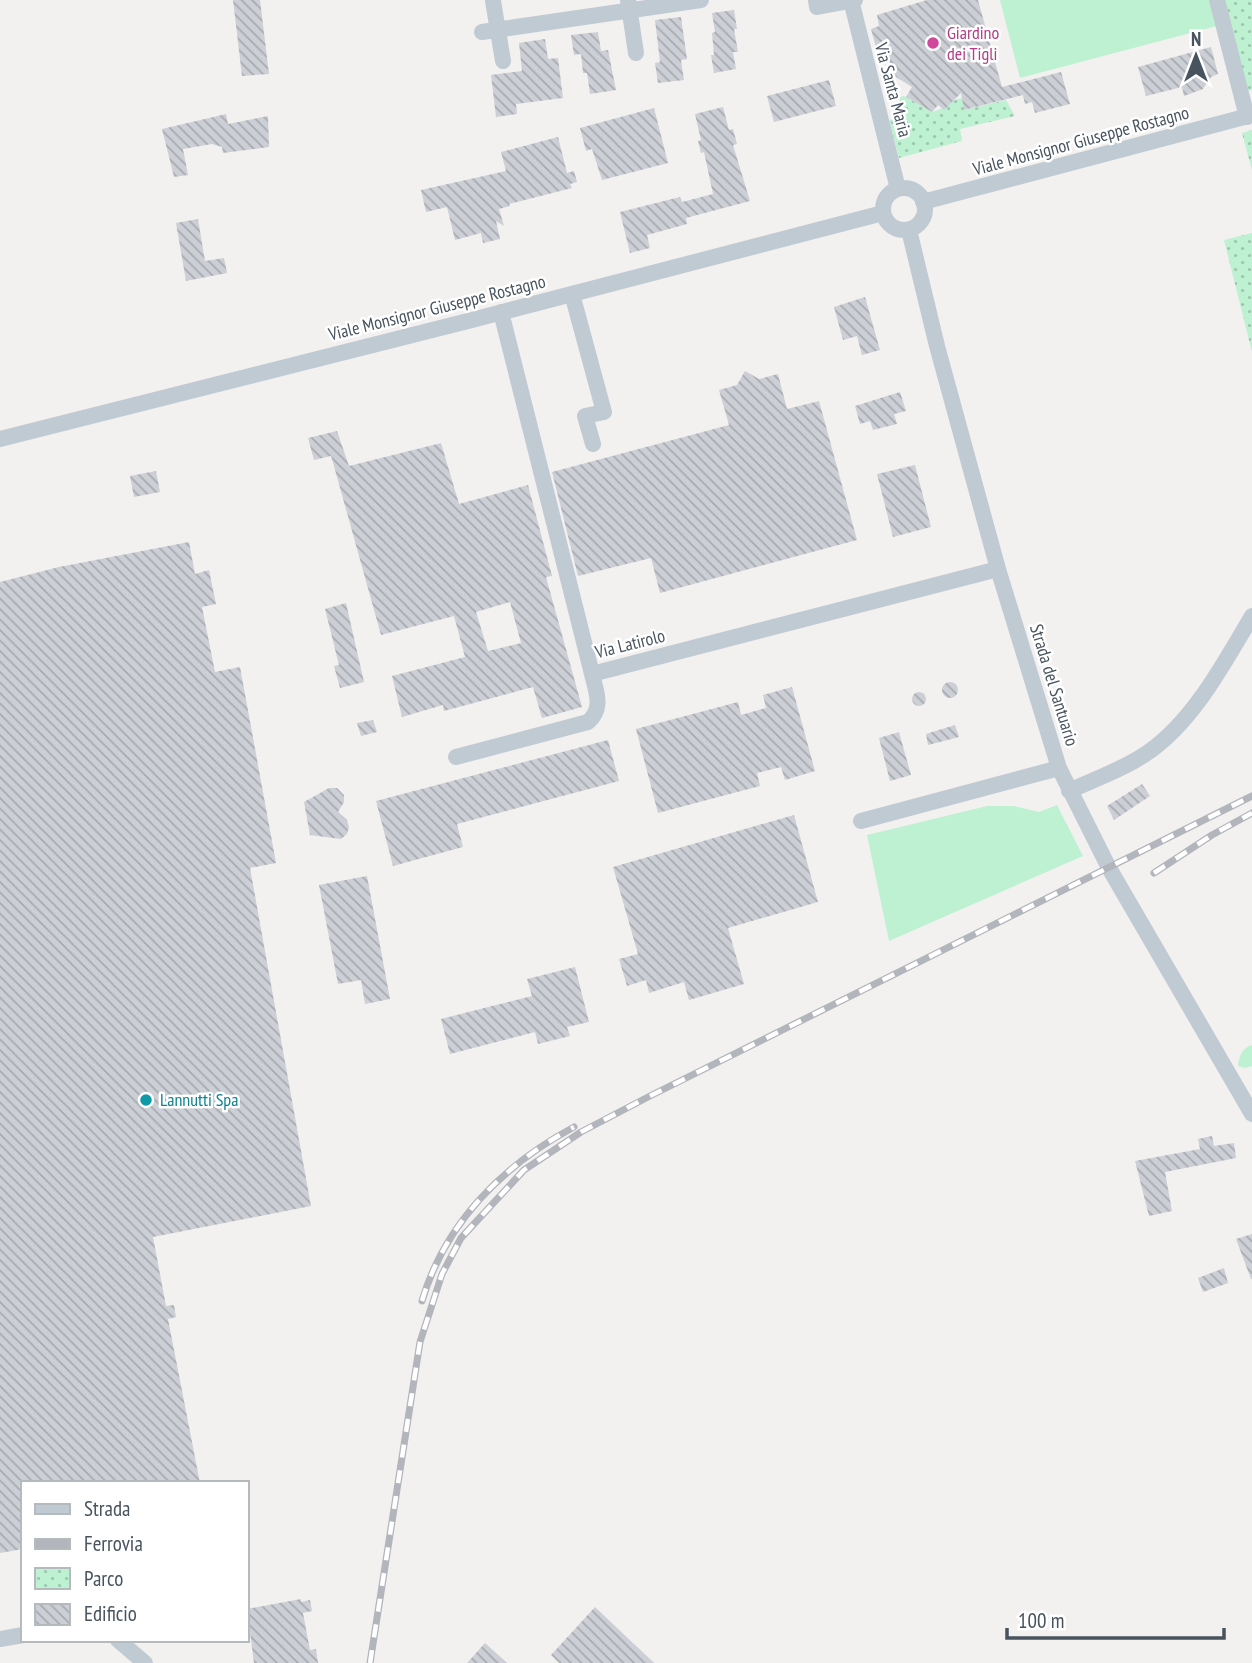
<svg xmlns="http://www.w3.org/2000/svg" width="1252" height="1663" viewBox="0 0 1252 1663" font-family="'PT Sans Narrow',sans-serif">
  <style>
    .green { fill: #bef1d2 }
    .park { fill: url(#park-dots) }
    .building { fill: url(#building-back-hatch); fill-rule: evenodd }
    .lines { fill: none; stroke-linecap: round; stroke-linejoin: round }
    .minor { stroke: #c0cad2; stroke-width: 16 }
    .rail-casing { stroke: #b2b5bb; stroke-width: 7 }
    .rail { stroke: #fff; stroke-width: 4.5; stroke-dasharray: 13; stroke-linecap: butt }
    .hotel-dot { fill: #d1479c; stroke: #fff; stroke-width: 2.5 }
    .culture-dot { fill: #0f9aa8; stroke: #fff; stroke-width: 2.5 }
    .labels { text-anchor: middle; stroke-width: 5; stroke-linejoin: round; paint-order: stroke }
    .hotel-label { font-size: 18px; fill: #b23c85; stroke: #fff; text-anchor: start }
    .street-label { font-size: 18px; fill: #47535e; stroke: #fff }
    .culture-label { font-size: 18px; fill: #0d838f; stroke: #fff; text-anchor: start }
  </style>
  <defs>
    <pattern id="park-dots" width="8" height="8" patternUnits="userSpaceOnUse" patternTransform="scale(1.75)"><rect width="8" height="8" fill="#bef1d2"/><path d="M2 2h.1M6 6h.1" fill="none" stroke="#9cc6ae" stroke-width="1.8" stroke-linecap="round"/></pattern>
    <pattern id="building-back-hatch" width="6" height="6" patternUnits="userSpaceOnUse" patternTransform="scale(1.75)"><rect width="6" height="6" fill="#cccfd5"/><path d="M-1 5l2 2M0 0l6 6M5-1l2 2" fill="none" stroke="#a7abb0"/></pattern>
  </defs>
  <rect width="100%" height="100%" fill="#f3f0f0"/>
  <path class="green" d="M1000,0H1211L1217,26L1020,78Z
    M1057,805L1083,856L889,941L867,835L987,806H1014L1039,812Z
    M1252,1045V1066L1245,1068L1238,1066C1239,1056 1242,1048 1252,1045Z"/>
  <path class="park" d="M1225,0H1252V90L1247,91Z
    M904,96L932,112C946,109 950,100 962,98L965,110L1006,100L1015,116L960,129L962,141L899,158L889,120L904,116L899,97Z
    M1252,130V170L1242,133Z
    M1252,233V352L1224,240Z"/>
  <path class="building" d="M233,0H260L269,74L242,76Z
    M927,0H978L1002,87L1061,72L1070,104L1035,113L1032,102L1025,104L1023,95L964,110L961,93L944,110L938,105L932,112L906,97L912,87L896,77L888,57L879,58L871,29L879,26L877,15Z
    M734,10L737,29H734L738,52H733L736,69L714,73L711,55H714L712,33L715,32L712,13Z
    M681,17L687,59L681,60L684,80L658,83L655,63L660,62L655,20Z
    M598,32L601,51L608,50L616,90L590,94L587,73H583L581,54L574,55L571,35Z
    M545,39L548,59L558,58L563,98L516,104L517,114L496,117L491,75L522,71L519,43Z
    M1211,47L1218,74L1211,77L1203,89L1184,96L1182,87L1146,96L1138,67Z
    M829,80L836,106L774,122L767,96Z
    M723,107L729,130L733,129L737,144L733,145L750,201L686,218L687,224L647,235L650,248L630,253L620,212L680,197L682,202L713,194L704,152L701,153L698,141L701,140L695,114Z
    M654,108L668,163L602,180L592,149L586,151L580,128Z
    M226,114L228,124L268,116L269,147L223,153L222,147L212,144L183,149L188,175L174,177L162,129Z
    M558,137L567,173L574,171L577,182L570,184L572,188L509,204L510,206L499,209L504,226L496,221L500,239L483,243L481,233L455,240L447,207L426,212L421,190L506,171L501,152Z
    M198,219L205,261L224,258L227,273L186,281L176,223Z
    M865,297L880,350L862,355L857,336L843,340L834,307Z
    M745,371L759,379L778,374L787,409L819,401L857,540L660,593L651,558L578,576L552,472L729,425L719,390L737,385Z
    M900,392L906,411L894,414L897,424L873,430L870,421L860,424L855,406Z
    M337,431L349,466L441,443L459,504L528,485L552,576L546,577L582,707L542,718L533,687L444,711L443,705L402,717L392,676L465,657L454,616L381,635L332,459L331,456L314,460L308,438ZM510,602L521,643L488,651L476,612Z
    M915,465L931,527L893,537L877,474Z
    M156,471L160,492L134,497L130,476Z
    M189,542L195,574L209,570L216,604L202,607L215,672L240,667L276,863L250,868L311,1206L153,1237L166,1306L174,1305L176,1317L168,1319L200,1483H23V1549L0,1553V582L59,567Z
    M346,603L364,682L340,688L334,666L339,665L325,609Z
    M942 690a8 8 0 1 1 16 0a8 8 0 1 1-16 0Z
    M792,687L815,771L785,780L781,767L757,773L760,786L658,813L636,729L738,702L741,715L766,708L763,695Z
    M912 699a7 7 0 1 1 14 0a7 7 0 1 1-14 0Z
    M373,720L377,732L361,736L357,723Z
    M955,725L959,737L928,745L926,734Z
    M899,732L911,775L890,781L879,738Z
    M608,740L619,781L457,824L463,847L393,866L376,801Z
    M1142,784L1150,796L1114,820L1107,806Z
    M329,788H337L344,795V802L338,812L347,820L349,827L347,834L341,839L310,835L304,802Z
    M794,815L818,902L728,928L744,984L689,1000L684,982L649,993L646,980L627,986L619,959L638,954L613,867Z
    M367,876L390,999L365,1004L361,980L338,984L319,885Z
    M575,967L589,1022L567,1027L570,1036L538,1044L535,1032L450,1054L441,1019L532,996L527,979Z
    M1212,1136L1214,1146L1234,1143L1236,1158L1165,1172L1172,1211L1149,1216L1135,1161L1200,1149L1198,1139Z
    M1252,1234V1279H1251L1236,1239Z
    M1224,1268L1228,1283L1203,1292L1198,1278Z
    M301,1599V1602L310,1600L312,1611L303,1613L309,1645L310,1650L316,1649L318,1663H254L247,1609Z
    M595,1607L654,1663H559L551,1655Z
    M485,1643L507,1663H467Z"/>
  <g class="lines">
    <path class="minor" d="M628,0L636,53
      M816,0L817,7L855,0
      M851,0L898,189
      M1217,0L1247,117
      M493,1L503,61
      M482,32L701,0
      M883 209a21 21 0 1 1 42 0a21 21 0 1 1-42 0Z
      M923,202L1252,115
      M909,230L937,346L998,569L1059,768L1109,868L1252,1114
      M572,294L604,412L585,416L593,444
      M501,312L592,674L998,569
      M0,439L472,320L883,213
      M456,757L588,722C604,708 596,692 592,674
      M1069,791C1095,779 1124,769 1147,753C1193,722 1224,663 1252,616
      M861,821L1059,768
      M0,1639L23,1635
      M118,1640L145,1663"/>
    <g class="rail-casing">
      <path id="rail" d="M1154,873L1212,835L1252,813
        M422,1301C445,1223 503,1165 574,1127
        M370,1663L420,1342L442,1274L461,1238L524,1170L581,1132L650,1096L1252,796"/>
    </g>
    <use href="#rail" class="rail"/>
  </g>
  <circle class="hotel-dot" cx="933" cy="43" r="7"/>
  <circle class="culture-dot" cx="146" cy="1100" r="7"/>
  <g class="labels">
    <g class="hotel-label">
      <text x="947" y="39">Giardino<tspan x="947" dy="21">dei Tigli</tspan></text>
    </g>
    <g class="street-label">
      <text transform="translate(893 90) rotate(75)" y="6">Via Santa Maria</text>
      <text transform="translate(1081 141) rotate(-15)" y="6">Viale Monsignor Giuseppe Rostagno</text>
      <text transform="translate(437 308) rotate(-14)" y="6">Viale Monsignor Giuseppe Rostagno</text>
      <text transform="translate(630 644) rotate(-14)" y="6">Via Latirolo</text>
      <text transform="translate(1054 685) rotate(73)" y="6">Strada del Santuario</text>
    </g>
    <g class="culture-label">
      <text x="160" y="1106">Lannutti Spa</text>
    </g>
  </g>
  <rect x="21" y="1481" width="228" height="161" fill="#ffffff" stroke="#b5babf" stroke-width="2"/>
  <rect x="35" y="1504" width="35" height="10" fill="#c0cad2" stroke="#b5babf" stroke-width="2"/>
  <text x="84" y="1516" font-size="21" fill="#47535e">Strada</text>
  <rect x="35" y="1539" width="35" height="10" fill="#b2b5bb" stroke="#b5babf" stroke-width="2"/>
  <text x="84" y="1551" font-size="21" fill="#47535e">Ferrovia</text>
  <rect x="35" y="1568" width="35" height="21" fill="url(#park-dots)" stroke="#b5babf" stroke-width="2"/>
  <text x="84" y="1586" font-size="21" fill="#47535e">Parco</text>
  <rect x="35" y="1604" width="35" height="21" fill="url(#building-back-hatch)" stroke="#b5babf" stroke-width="2"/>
  <text x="84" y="1621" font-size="21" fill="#47535e">Edificio</text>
  <g transform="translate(1196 56)" stroke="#ffffff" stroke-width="5" paint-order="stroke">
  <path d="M0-5L12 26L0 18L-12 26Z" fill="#47535e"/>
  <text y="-10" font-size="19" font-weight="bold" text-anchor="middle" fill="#47535e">N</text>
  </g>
  <path d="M1007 1628v10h217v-10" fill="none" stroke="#47535e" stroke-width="3.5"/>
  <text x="1018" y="1628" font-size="21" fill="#47535e" stroke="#ffffff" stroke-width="5" paint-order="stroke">100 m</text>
</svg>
